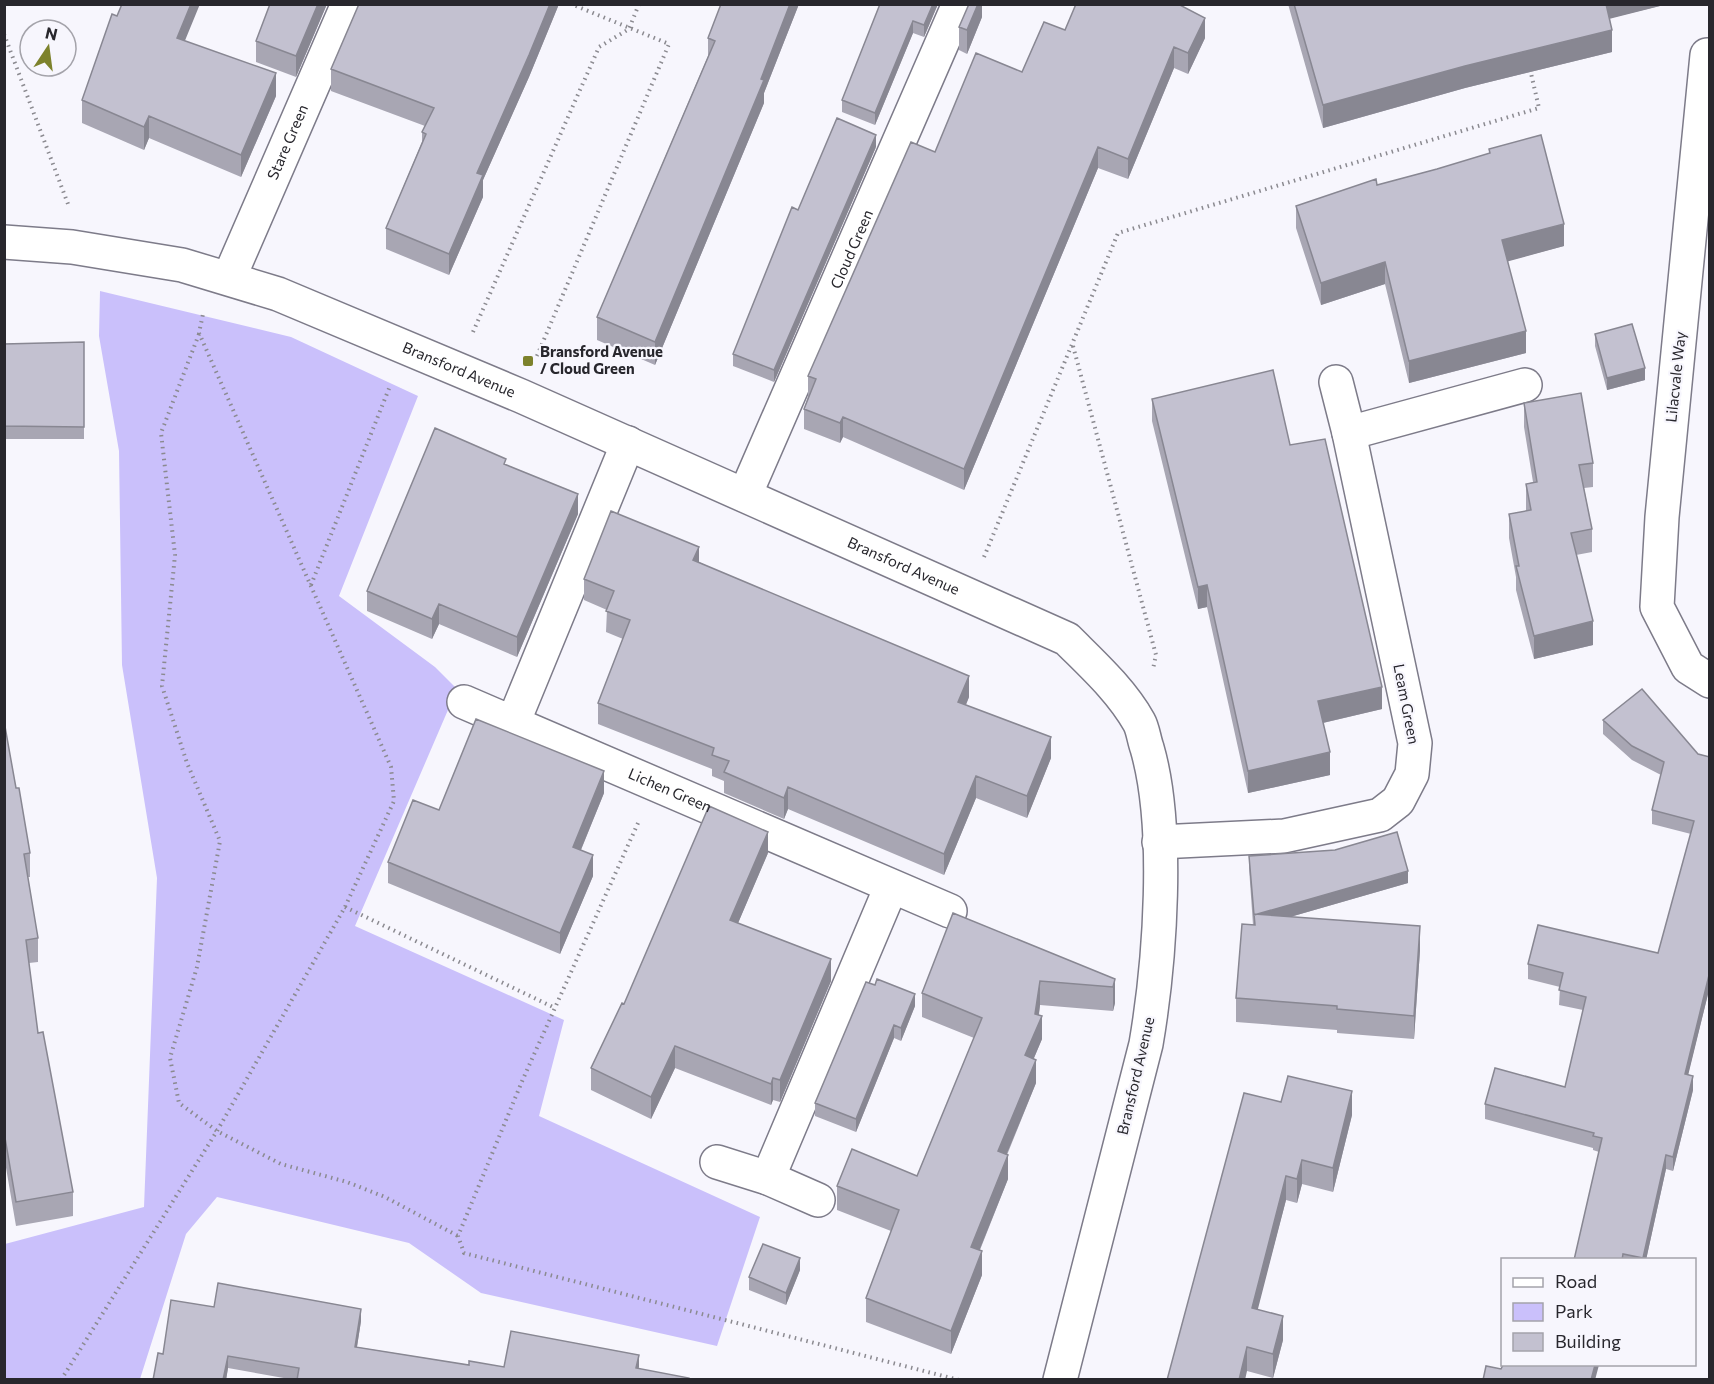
<svg xmlns="http://www.w3.org/2000/svg" width="1714" height="1384" viewBox="0 0 1714 1384" font-family="Commissioner,sans-serif">
  <style>
    .green { fill: #cac0fb }
    .lines { fill: none; stroke-linecap: round; stroke-linejoin: round }
    .minor-casing { stroke: #7d7b89; stroke-width: 36 }
    .path { stroke: #8b8a90; stroke-width: 4; stroke-dasharray: 1.5 4.5; stroke-linecap: butt }
    .minor { stroke: #fff; stroke-width: 33 }
    .wall { fill: #a8a6b3 }
    .shaded-wall { fill: #888792 }
    .building { fill: #c3c1d0; stroke: #888792; stroke-width: 1.5 }
    .poi-dot { fill: #7d822c; stroke: #f7f6fd; stroke-width: 2 }
    .labels { text-anchor: middle; stroke-width: 4.5; stroke-linejoin: round; paint-order: stroke }
    .street-label { font-size: 15px; fill: #28272d; stroke: #f7f6fd }
    .poi-label { font-size: 15px; font-weight: bold; fill: #28272d; stroke: #f7f6fd; text-anchor: start }
  </style>
  <rect width="100%" height="100%" fill="#f7f6fd"/>
  <path class="green" d="M100,291L291,337L418,396L339,596L435,667L457,689L355,926L564,1020L539,1116L760,1217L717,1346L481,1293L409,1243L217,1197L186,1234L140,1379L5,1380V1244L144,1207L157,878L122,665L119,451L99,336Z"/>
  <g class="lines">
    <g class="minor-casing">
      <g id="minor">
        <path d="M1707,55L1662,517L1657,607L1688,667L1710,681"/>
        <path id="s1" d="M4,242L72,247L182,265L278,294L521,396L1067,639C1092,664 1121,690 1139,722C1143,729 1144,740 1147,748C1170,827 1160,962 1146,1044L1060,1380"/>
        <path id="s2" d="M229,278L348,4"/>
        <path d="M1349,433L1525,385"/>
        <path id="s3" d="M745,495L959,4"/>
        <path id="s4" d="M464,702L950,911"/>
        <path d="M513,723L628,443"/>
        <path d="M1159,842L1284,836L1380,815L1398,801L1412,774L1415,743L1349,433L1336,382"/>
        <path d="M717,1162L768,1178L818,1200"/>
        <path d="M768,1178L891,887"/>
      </g>
    </g>
    <path class="path" d="M4,34L68,204
      M473,332L599,47L629,29L639,4
      M199,334L161,433L175,555L162,686L187,763L220,841L197,967L170,1058L179,1103L217,1131L281,1164L347,1182L385,1197L458,1236
      M1073,346L1156,655L1153,669
      M537,356L669,44L571,4
      M984,557L1118,233L1539,108L1530,69
      M311,585L390,386
      M638,823L523,1079L458,1236L464,1253L959,1380
      M345,907L555,1008
      M61,1380L217,1131L345,907L394,801L391,767L199,333L203,314"/>
    <use href="#minor" class="minor"/>
  </g>
  <path class="wall" d="M327,4L296,77L256,62V41Z
    M359,4H559L529,77L483,180V197L449,275L386,249V228L422,142V132L425,126L331,91V69Z
    M721,4H799L782,47L764,93V103L655,365L597,340V317L708,56V38Z
    M880,4H938L924,37L913,33L875,125L842,112V100Z
    M982,4V17L967,54L959,50V27Z
    M1288,4H1668L1610,18L1612,52L1465,88L1323,128Z
    M1065,30L1205,38L1188,74L1174,68L1128,179L1098,168L964,490L843,437L840,443L804,429V409L808,396V376L935,152L1022,72Z
    M185,41L276,96L241,177L149,138L144,150L82,123V100Z
    M876,147L774,382L733,366V354Z
    M1489,149L1564,246L1507,261L1526,353L1409,383L1385,284L1321,305L1296,228V206L1377,185L1437,169L1489,154Z
    M1595,334L1645,380L1607,390L1595,346Z
    M84,342V439H4V344Z
    M1152,399L1290,445L1382,709L1323,723L1330,775L1248,793L1207,607L1198,609L1152,421Z
    M1524,403L1593,463V487L1584,488L1592,529V552L1576,555L1593,645L1534,659L1516,590V577L1509,538V514L1526,511V484L1533,482L1524,427Z
    M506,465L578,514L517,657L439,624L432,639L367,611V591Z
    M699,562L969,697L966,705L1051,758L1027,818L976,798L944,875L788,809L784,819L724,793V781L712,776V769L598,724V703L623,639L606,632L607,610L584,600V579Z
    M1603,720L1698,754L1710,757V986L1688,1074L1693,1090L1673,1171L1666,1169L1646,1260H1574L1599,1152L1593,1150V1148L1485,1119V1104L1565,1087L1583,1010L1559,1005L1560,987L1528,979V964L1658,953L1691,834L1652,824V810L1661,775L1632,760L1603,734Z
    M4,721L16,788L30,853V877H28L38,938V962L29,963L38,1033L73,1192V1216L16,1226L4,1156Z
    M604,793L581,850L593,876L560,954L388,883V862L439,810Z
    M768,853L738,923L831,981L780,1102L773,1100L771,1105L675,1068L651,1119L591,1090V1068L624,1004Z
    M1249,856L1408,883L1290,917L1420,950L1414,1039L1337,1033V1030L1236,1022V998L1253,925L1249,868Z
    M953,913L1115,979V1003L1113,1011L1040,1005L1039,1015L1042,1039L1034,1058L1036,1083L1007,1155L1008,1179L980,1250L982,1275L951,1354L866,1322V1298L891,1231L837,1210V1186L917,1176L974,1038L922,1017V993Z
    M866,982L915,1006L901,1041L894,1038L856,1132L815,1116V1103Z
    M1281,1102L1352,1115L1333,1192L1302,1184L1297,1203L1286,1200L1257,1309L1283,1340L1273,1378L1247,1371L1167,1380Z
    M800,1270L786,1305L749,1290V1277Z
    M214,1307L361,1321L357,1347L469,1365L504,1367L638,1369L689,1380H295L228,1368L226,1380H153L163,1354Z"/>
  <path class="shaded-wall" d="M191,4H200L177,60V38Z
    M318,4H327L296,77V56Z
    M550,4H559L529,77L483,180V197L449,275V254L477,173Z
    M790,4H799L782,47L764,93V103L655,365V342L761,79Z
    M933,4H938L924,37V25Z
    M978,4H982V17L967,54V30Z
    M1605,4H1668L1605,20Z
    M1205,18V38L1188,74V53Z
    M913,21V33L875,125V113Z
    M1612,30V52L1465,88L1323,128V105L1465,66Z
    M1174,47V68L1128,179V159Z
    M276,73V96L241,177V155Z
    M149,116V138L144,150V127Z
    M876,135V147L774,382V370Z
    M1098,147V168L964,490V469Z
    M1564,224V246L1502,263V240Z
    M1385,262V284L1321,305V283Z
    M1526,331V353L1409,383V361Z
    M1645,368V380L1607,390V378Z
    M843,417V437L840,443V423Z
    M578,494V514L517,657V637Z
    M699,547V568L693,560Z
    M1207,585V607L1198,609V587Z
    M439,604V624L432,639V619Z
    M1593,621V645L1534,659V636Z
    M969,676V697L958,723V702Z
    M1382,687V709L1318,724V701Z
    M1051,737V758L1027,818V796Z
    M1330,752V775L1248,793V771Z
    M604,771V793L573,869V847Z
    M976,776V798L944,875V854Z
    M788,787V809L784,819V798Z
    M768,832V853L730,942V920Z
    M593,855V876L560,954V933Z
    M1408,871V883L1255,927L1254,915Z
    M1420,926V950L1414,1039V1016Z
    M831,959V981L780,1102V1080Z
    M1710,971V986L1685,1088V1074Z
    M1115,979V1003L1113,1011V987Z
    M1040,981V1005L1037,1027L1042,1016V1039L1025,1079V1055L1035,1014Z
    M915,994V1006L901,1041V1028Z
    M894,1025V1038L856,1132V1119Z
    M675,1046V1068L651,1119V1097Z
    M1036,1060V1083L998,1175V1151Z
    M1693,1076V1090L1673,1171V1157Z
    M773,1078V1100L771,1105V1084Z
    M1352,1091V1115L1333,1192V1168Z
    M1008,1155V1179L971,1271V1247Z
    M1666,1155V1169L1646,1260H1643Z
    M1302,1160V1184L1297,1203V1179Z
    M1286,1176V1200L1252,1332V1308Z
    M982,1251V1275L951,1354V1331Z
    M800,1258V1270L786,1305V1293Z
    M361,1309V1321L355,1359V1347Z
    M1283,1316V1340L1273,1378V1354Z
    M1247,1347V1371L1245,1380H1239Z
    M639,1355V1367L636,1380V1368Z
    M228,1356V1368L226,1380H223Z
    M1595,1365H1599L1595,1380H1591Z"/>
  <path class="building" d="M122,4H191L177,38L276,73L241,155L149,116L144,127L82,100L112,14L117,16Z
    M270,4H318L296,56L256,41Z
    M359,4H550L529,55L477,173L483,175L449,254L386,228L426,134L422,132L434,108L331,69Z
    M721,4H790L761,79L764,80L655,342L597,317L715,41L708,38Z
    M880,4H933L924,25L913,21L875,113L842,100Z
    M969,4H978L967,30L959,27Z
    M1076,4H1178L1205,18L1188,53L1174,47L1128,159L1098,147L964,469L843,417L840,423L804,409L816,379L808,376L911,142L935,152L976,53L1022,72L1044,22L1065,30Z
    M1294,4H1606L1612,30L1465,66L1323,105Z
    M837,118L876,135L774,370L733,354L792,207L798,210Z
    M1541,135L1564,224L1502,240L1526,331L1409,361L1385,262L1321,283L1296,206L1376,179L1377,185L1437,169L1490,153L1489,149Z
    M1632,324L1645,368L1607,378L1595,334Z
    M84,342V427L4,426V344Z
    M1273,370L1290,445L1325,439L1382,687L1318,701L1330,752L1248,771L1207,585L1198,587L1152,399Z
    M1581,393L1593,463L1579,465L1592,529L1571,533L1593,621L1534,636L1516,566H1519L1509,514L1531,510L1526,484L1537,482L1524,403Z
    M435,428L506,459L504,464L578,494L517,637L439,604L432,619L367,591Z
    M611,511L699,547L693,560L969,676L958,702L1051,737L1027,796L976,776L944,854L788,787L784,798L724,772L729,761L712,755L714,748L598,703L630,620L606,611L614,591L584,579Z
    M1642,689L1698,754L1710,757V971L1685,1074L1693,1076L1673,1157L1666,1155L1643,1258L1623,1254L1622,1260H1574L1602,1138L1593,1136L1594,1133L1485,1104L1495,1068L1565,1087L1586,997L1559,990L1563,973L1528,964L1538,925L1658,953L1694,821L1652,810L1664,762L1632,746L1603,720Z
    M476,719L604,771L573,847L593,855L560,933L388,862L413,800L439,810Z
    M4,721L16,788H19L30,853L24,854L38,938L26,940L38,1033L43,1032L73,1192L16,1202L4,1132Z
    M709,806L768,832L730,920L831,959L780,1080L773,1078L771,1084L675,1046L651,1097L591,1068L622,1003L624,1004Z
    M1397,832L1408,871L1254,915L1249,856L1335,850Z
    M953,913L1115,979L1113,987L1040,981L1035,1014L1042,1016L1025,1055L1036,1060L998,1151L1008,1155L971,1247L982,1251L951,1331L866,1298L899,1210L837,1186L852,1149L917,1176L982,1018L922,993Z
    M1254,914L1420,926L1414,1016L1337,1009V1006L1236,998L1242,924L1255,925Z
    M877,979L915,994L901,1028L894,1025L856,1119L815,1103L866,982L875,985Z
    M1288,1076L1352,1091L1333,1168L1302,1160L1297,1179L1286,1176L1252,1308L1283,1316L1273,1354L1247,1347L1239,1380H1167L1244,1093L1281,1102Z
    M763,1244L800,1258L786,1293L749,1277Z
    M218,1283L361,1309L355,1347L469,1365V1361L504,1367L511,1331L639,1355L636,1368L689,1378V1380H297L299,1368L228,1356L223,1380H153L158,1353L163,1354L171,1300L214,1307Z
    M1503,1365H1595L1591,1380H1483L1486,1366L1501,1369Z"/>
  <rect class="poi-dot" x="522" y="355" width="12" height="12" rx="3"/>
  <g class="labels">
    <g class="street-label">
      <text dy="5" stroke="none"><textPath href="#s2" startOffset="148">Stare Green</textPath></text>
      <text dy="5" stroke="none"><textPath href="#s3" startOffset="268">Cloud Green</textPath></text>
      <text dy="5" stroke="none"><textPath href="#s1" startOffset="476">Bransford Avenue</textPath></text>
      <text transform="translate(1676 377) rotate(-84)" y="5">Lilacvale Way</text>
      <text dy="5" stroke="none"><textPath href="#s1" startOffset="962">Bransford Avenue</textPath></text>
      <text transform="translate(1406 704) rotate(79)" y="5">Leam Green</text>
      <text dy="5" stroke="none"><textPath href="#s4" startOffset="224">Lichen Green</textPath></text>
      <text transform="translate(1136 1076) rotate(-77)" y="5">Bransford Avenue</text>
    </g>
    <g class="poi-label">
      <text x="540" y="357">Bransford Avenue<tspan x="540" dy="17">/ Cloud Green</tspan></text>
    </g>
  </g>
  <rect width="1714" height="1384" fill="none" stroke="#28272d" stroke-width="12"/>
  <rect x="1501" y="1258" width="195" height="108" fill="#f7f6fd" stroke="#a4a3aa" stroke-width="1.5"/>
  <rect x="1513" y="1278" width="30" height="9" fill="#ffffff" stroke="#a4a3aa" stroke-width="1.5"/>
  <text x="1555" y="1288" font-size="18" fill="#28272d">Road</text>
  <rect x="1513" y="1303" width="30" height="18" fill="#cac0fb" stroke="#a4a3aa" stroke-width="1.5"/>
  <text x="1555" y="1318" font-size="18" fill="#28272d">Park</text>
  <rect x="1513" y="1333" width="30" height="18" fill="#c3c1d0" stroke="#a4a3aa" stroke-width="1.5"/>
  <text x="1555" y="1348" font-size="18" fill="#28272d">Building</text>
  <g transform="translate(48 48) rotate(13)"><circle r="28" fill="#f7f6fd" stroke="#a4a3aa" stroke-width="1.5"/>
  <path d="M0-4.5L10 22L0 15L-10 22Z" fill="#7d822c"/>
  <text y="-9" font-size="16" font-weight="bold" text-anchor="middle" fill="#28272d">N</text>
  </g>
</svg>
